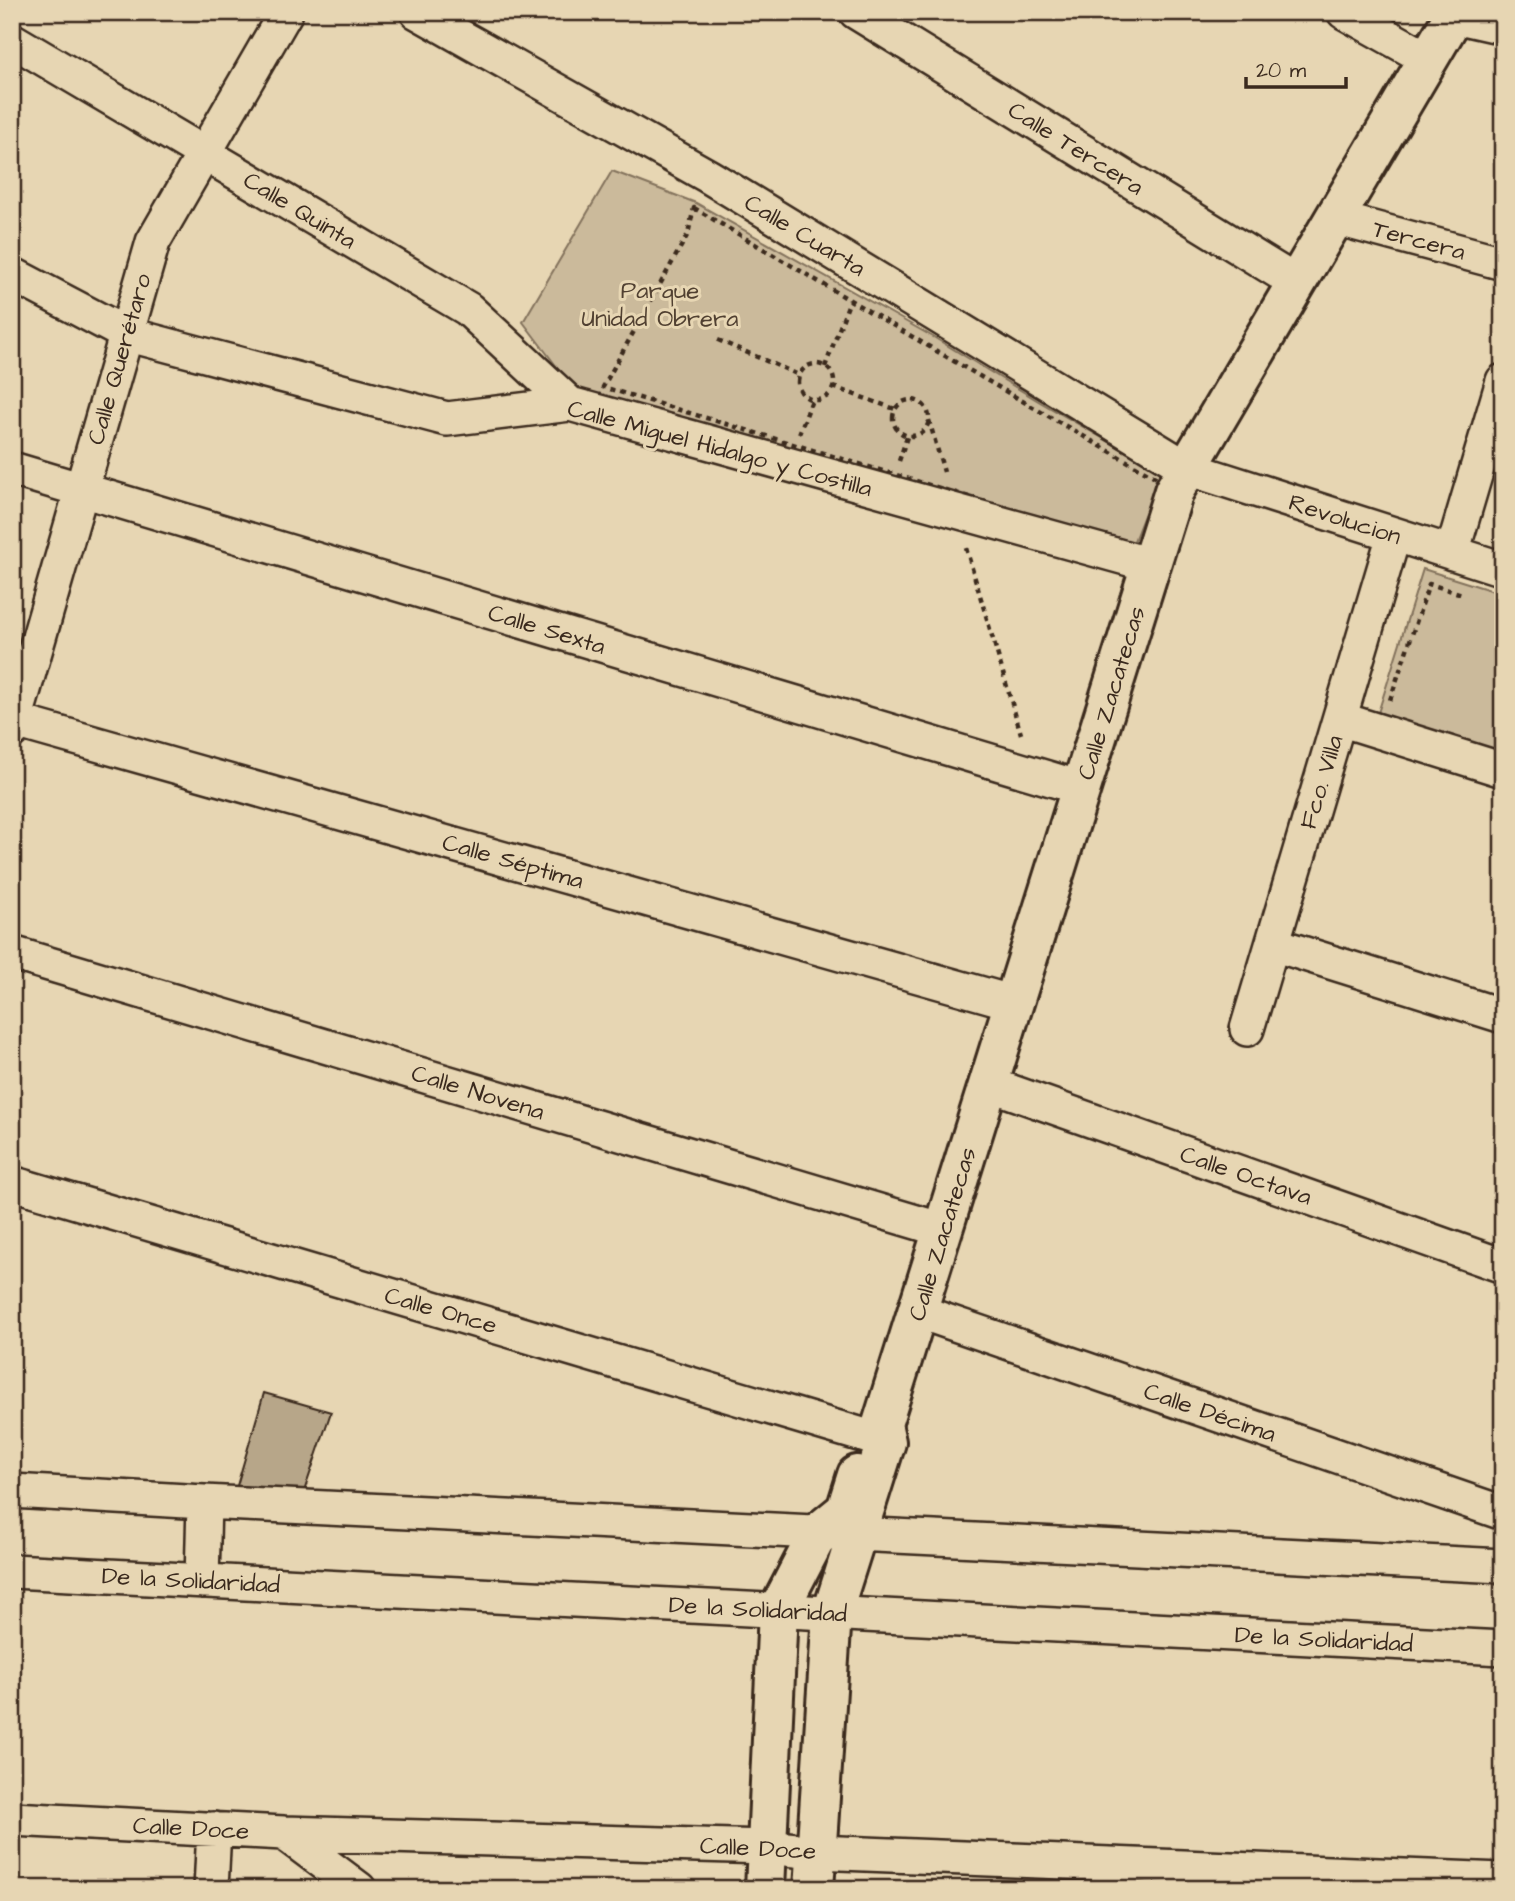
<svg xmlns="http://www.w3.org/2000/svg" width="1515" height="1901" viewBox="0 0 1515 1901" font-family="'Architects Daughter',sans-serif">
  <style>
    .green { fill: #cbba9b; stroke: #83725c; stroke-width: 2 }
    .building { fill: #b7a689; stroke: #3b2a1e; stroke-width: 2 }
    .lines { fill: none; stroke-linecap: round; stroke-linejoin: round }
    .street-casing { stroke: #3b2a1e; stroke-width: 38 }
    .secondary-casing { stroke: #3b2a1e; stroke-width: 44 }
    .path { stroke: #3b2a1e; stroke-width: 4.5; stroke-dasharray: 5 5; stroke-linecap: butt }
    .street { stroke: #e7d6b3; stroke-width: 33 }
    .secondary { stroke: #e7d6b3; stroke-width: 38 }
    .labels { text-anchor: middle; stroke-width: 6; stroke-linejoin: round; paint-order: stroke }
    .street-label { font-size: 24px; fill: #3b2a1e; stroke: #e7d6b3 }
    .park-label { font-size: 24px; fill: #514031; stroke: #e7d6b3 }
  </style>
  <rect width="100%" height="100%" fill="#e7d6b3"/>
  <filter id="ink" filterUnits="userSpaceOnUse"><feTurbulence type="fractalNoise" baseFrequency=".0143" numOctaves="2"/><feDisplacementMap in="SourceGraphic" scale="14" xChannelSelector="R" yChannelSelector="G"/><feConvolveMatrix kernelMatrix="1 2 1 2 8 2 1 2 1" color-interpolation-filters="sRGB"/></filter>
  <g filter="url(#ink)">
    <path class="green" d="M612,171L696,203L935,338L1040,402L1161,472L1130,551L573,388L523,322Z
      M1423,569L1503,594V752L1378,713Z"/>
    <path class="building" d="M264,1393L331,1412L298,1509L234,1496Z"/>
    <g class="lines">
      <g class="street-casing">
        <path id="street" d="M417,12L708,176L1187,468L1503,569
          M856,12L1297,283
          M1344,12L1428,59
          M1454,16L1503,27
          M12,40L468,309L570,404
          M1335,218L1503,263
          M12,274L126,334L447,419L570,404L1151,565
          M12,469L1081,788
          M1452,553L1503,381
          M1340,719L1503,770
          M12,720L1014,1003
          M12,731L153,242L286,12
          M1273,944L1503,1016
          M12,953L943,1230
          M1247,1029L1394,535
          M989,1084L1503,1266
          M12,1183L886,1442
          M917,1311L1503,1513
          M12,1491L204,1502L1503,1566
          M12,1571L1503,1648
          M202,1581L204,1502
          M12,1819L284,1833L767,1847L816,1852L1503,1880
          M284,1833L359,1889
          M211,1889L214,1829"/>
      </g>
      <g class="secondary-casing">
        <path id="secondary" d="M765,1889L778,1611L819,1532L846,1510L857,1475
          M814,1889L832,1613L886,1442L882,1424L1174,491L1456,12"/>
      </g>
      <path class="path" d="M694,208C850,300 1006,393 1164,482L1139,546L996,505L603,387L688,234Z
        M718,340L799,375
        M798 382a18 18 0 1 1 36 0a18 18 0 1 1-36 0Z
        M825,367L850,300
        M833,387L895,409
        M893 418a18 18 0 1 1 36 0a18 18 0 1 1-36 0Z
        M929,420L944,472
        M799,434L812,400
        M899,461L907,437
        M966,548L1021,734
        M1390,700L1429,584L1462,594"/>
      <use href="#street" class="street"/>
      <use href="#secondary" class="secondary"/>
    </g>
  </g>
  <g class="labels">
    <g class="street-label">
      <text transform="translate(1076 148) rotate(32)" y="8">Calle Tercera</text>
      <text transform="translate(300 210) rotate(31)" y="8">Calle Quinta</text>
      <text transform="translate(805 235) rotate(31)" y="8">Calle Cuarta</text>
      <text transform="translate(1419 240) rotate(15)" y="8">Tercera</text>
      <text transform="translate(119 359) rotate(-74)" y="8">Calle Querétaro</text>
      <text transform="translate(720 448) rotate(15)" y="8">Calle Miguel Hidalgo y Costilla</text>
      <text transform="translate(1345 519) rotate(18)" y="8">Revolucion</text>
      <text transform="translate(547 629) rotate(17)" y="8">Calle Sexta</text>
      <text transform="translate(1111 693) rotate(-73)" y="8">Calle Zacatecas</text>
      <text transform="translate(1321 782) rotate(-73)" y="8">Fco. Villa</text>
      <text transform="translate(513 861) rotate(16)" y="8">Calle Séptima</text>
      <text transform="translate(478 1092) rotate(17)" y="8">Calle Novena</text>
      <text transform="translate(1246 1175) rotate(19)" y="8">Calle Octava</text>
      <text transform="translate(942 1234) rotate(-73)" y="8">Calle Zacatecas</text>
      <text transform="translate(441 1310) rotate(16)" y="8">Calle Once</text>
      <text transform="translate(1210 1412) rotate(19)" y="8">Calle Décima</text>
      <text transform="translate(191 1580) rotate(3)" y="8">De la Solidaridad</text>
      <text transform="translate(758 1609) rotate(3)" y="8">De la Solidaridad</text>
      <text transform="translate(1324 1639) rotate(3)" y="8">De la Solidaridad</text>
      <text transform="translate(191 1828) rotate(3)" y="8">Calle Doce</text>
      <text transform="translate(758 1848) rotate(3)" y="8">Calle Doce</text>
    </g>
    <g class="park-label">
      <text x="660" y="298">Parque<tspan x="660" dy="28">Unidad Obrera</tspan></text>
    </g>
  </g>
  <rect width="1515" height="1901" fill="none" stroke="#e7d6b3" stroke-width="42"/>
  <rect x="21" y="21" width="1473" height="1859" fill="none" stroke="#3b2a1e" stroke-width="2.5" filter="url(#ink)"/>
  <path d="M1246 77v10h100v-10" fill="none" stroke="#3b2a1e" stroke-width="3.5"/>
  <text x="1256" y="77" font-size="21" fill="#3b2a1e" stroke="#e7d6b3" stroke-width="5" paint-order="stroke">20 m</text>
</svg>
